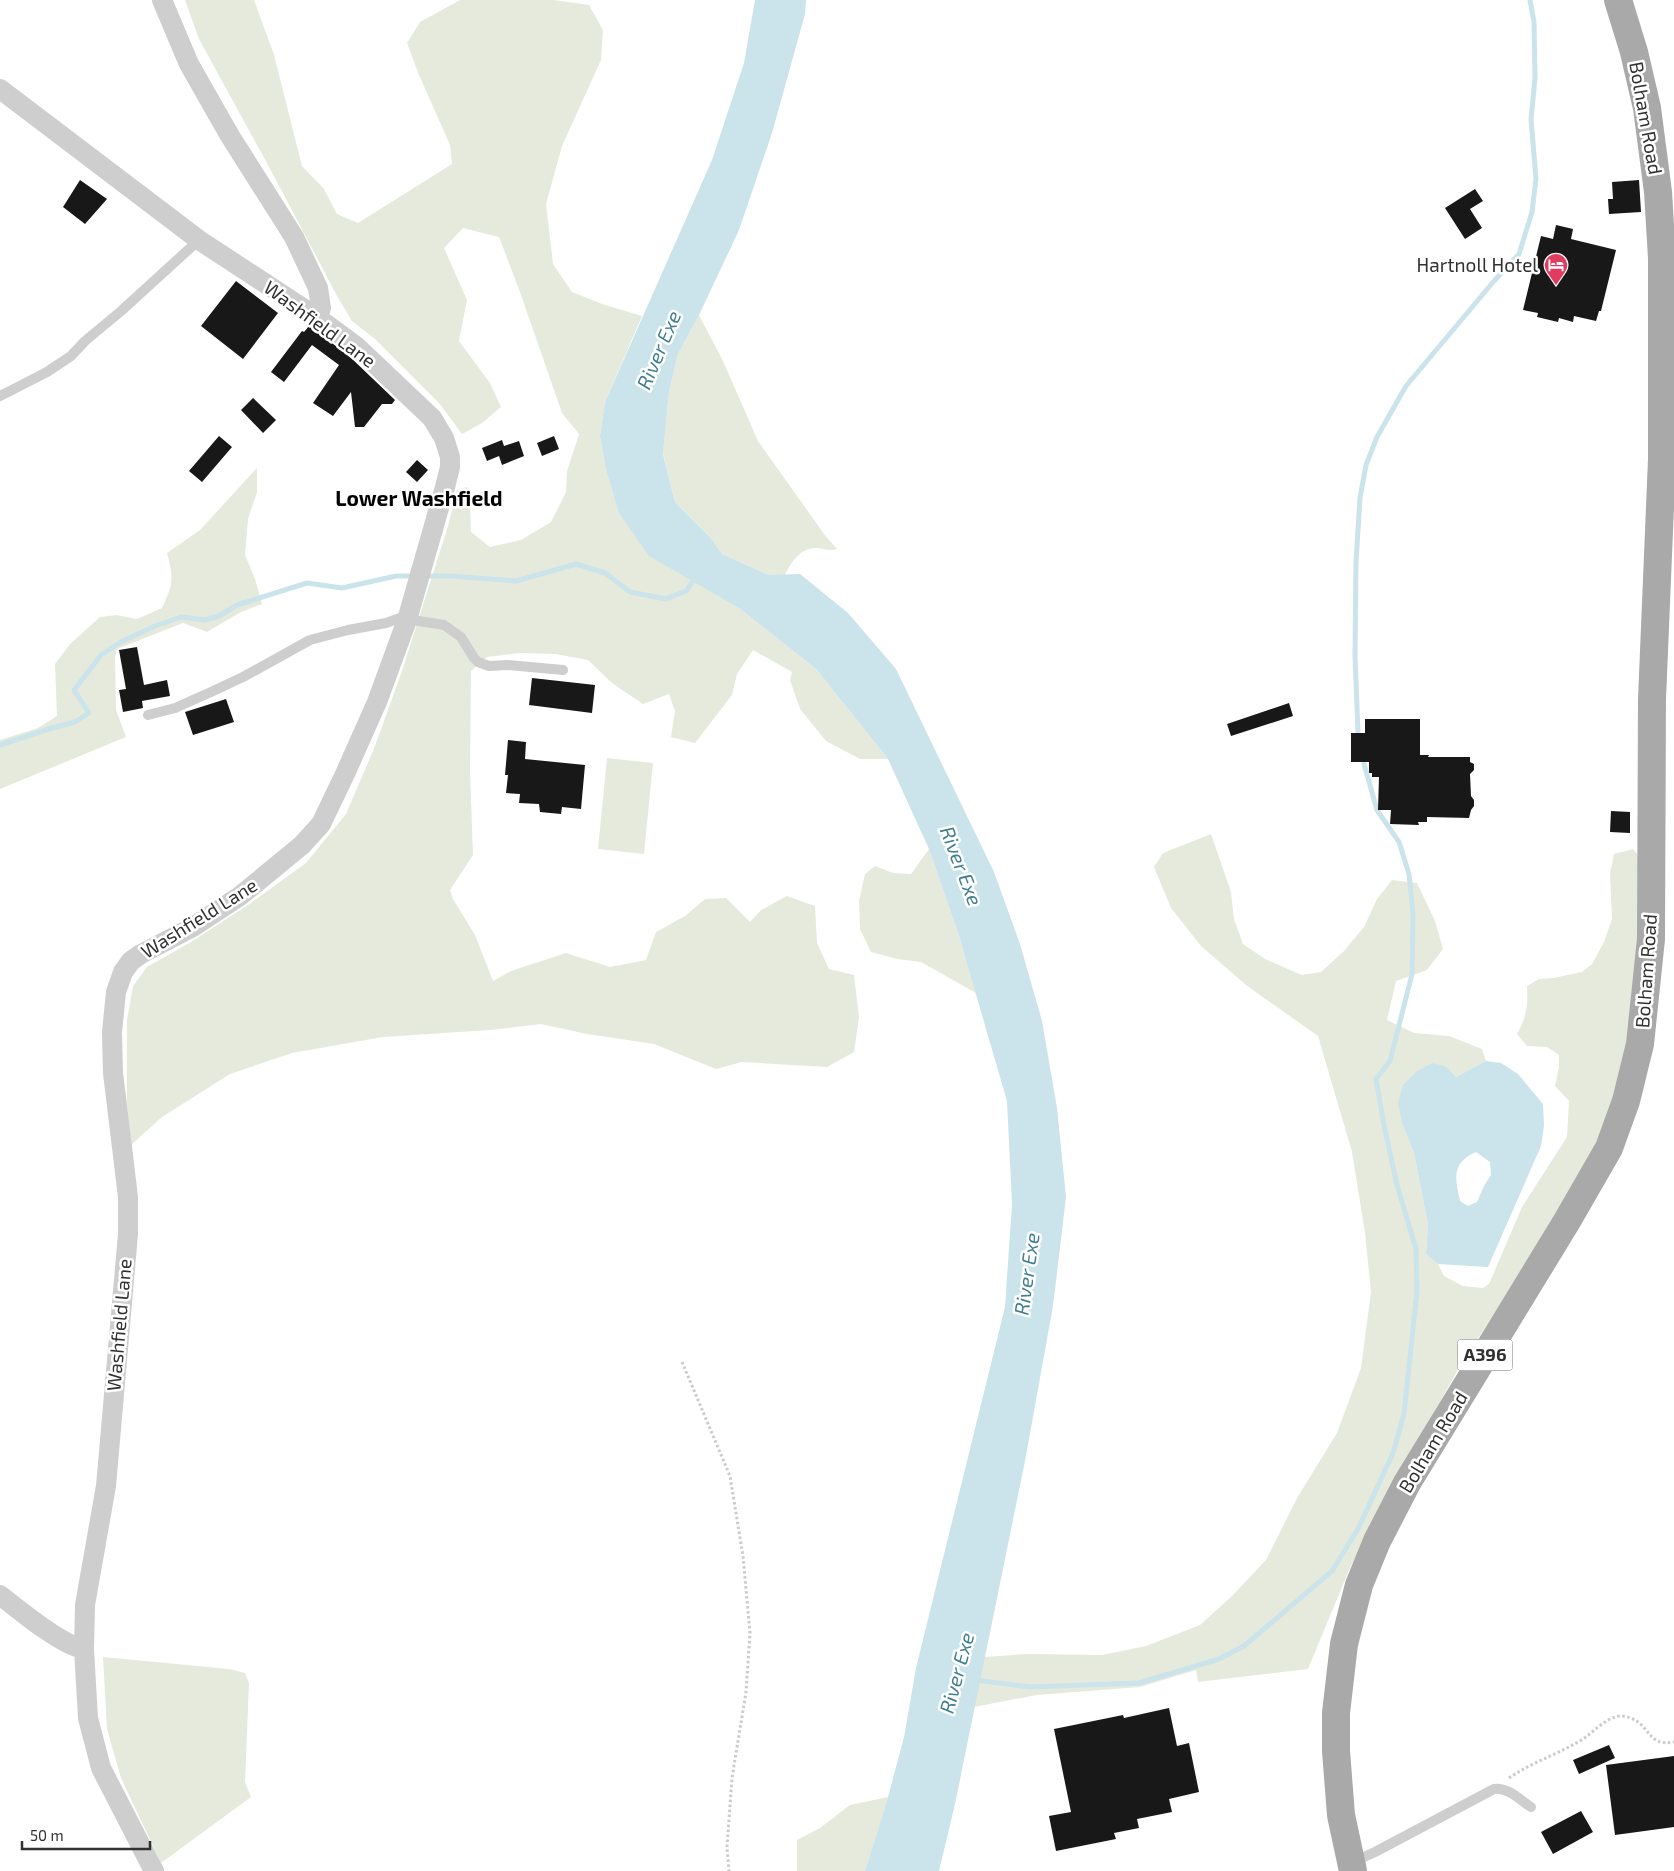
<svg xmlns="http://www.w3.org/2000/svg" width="1674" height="1871" viewBox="0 0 1674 1871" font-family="'Exo 2',sans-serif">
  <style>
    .green { fill: #e6eadd }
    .water { fill: #cbe3ea; fill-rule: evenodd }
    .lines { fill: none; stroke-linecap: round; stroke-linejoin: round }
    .stream { stroke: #cbe3ea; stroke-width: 5 }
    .building { fill: #181818 }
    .path { stroke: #cbcbcb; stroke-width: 3; stroke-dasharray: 2.5 2.5; stroke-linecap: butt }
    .lane { stroke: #cecece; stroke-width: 10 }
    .street { stroke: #cecece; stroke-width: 20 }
    .primary { stroke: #a9a9a9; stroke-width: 28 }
    .labels { text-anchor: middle; stroke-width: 5; stroke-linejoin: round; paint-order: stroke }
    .shield { fill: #fff; stroke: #6f6f6f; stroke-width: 1 }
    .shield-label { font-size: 18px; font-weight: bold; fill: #313131 }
    .street-label { font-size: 19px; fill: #313131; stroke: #fff }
    .poi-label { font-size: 19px; fill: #313131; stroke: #fff; text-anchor: end }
    .water-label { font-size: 20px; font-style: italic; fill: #417e92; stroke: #fff }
    .quarter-label { font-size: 21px; font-weight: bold; fill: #000; stroke: #fff }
  </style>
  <rect width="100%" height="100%" fill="#fff"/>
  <path class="green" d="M185,0H254L274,55L302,166L324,189L337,214L358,223L452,164L450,145L419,75L407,43L420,22L460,0H554L589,5L603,30L601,60L562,146L546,204L553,264L572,292L602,304L642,316L605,402L600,436L605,465L739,608L816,669L888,759H860L826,741L800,709L790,680L792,672L753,650L737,674L732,695L695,743L671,737L675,711L669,694L643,704L612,683L588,660L555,654L520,653L487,657L471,671L470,771L473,855L450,890L453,899L475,935L493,981L511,971L566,953L610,967L646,960L656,932L685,916L705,899L726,898L750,922L761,910L787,896L815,906L817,943L829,969L854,975L859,1017L854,1052L827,1067L742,1062L716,1069L654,1044L587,1034L541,1024L490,1030L383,1037L292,1053L230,1074L162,1117L131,1145L127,1105V1020L133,986L147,967L191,942L248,905L306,863L346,814L375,746L402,671L448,526L457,490L467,487L470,502L471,532L490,547L521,540L551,522L566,492L567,471L579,434L562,413L520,292L499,237L463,228L444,248L467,300L459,341L490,383L501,407L482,423L462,434L439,403L375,339L352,321L337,296L275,178L199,39Z
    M699,315L723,361L758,441L824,534L837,549C829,551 825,549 817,548C801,547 791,562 785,575H769L722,554L710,537L675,502L663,453L669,392L678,354Z
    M257,468V492L248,519L245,555L255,579L262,604L241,612L207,632L183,623L117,649L115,657L116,710L126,737L0,789V740L38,728L57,716L55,664L70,644L100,617L116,615L137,619L162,608C173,585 174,578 167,553L200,530Z
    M607,758L653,763L644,854L598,849Z
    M1211,834L1231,892L1234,919L1243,944L1265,959L1302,975L1321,972L1344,951L1364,927L1377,899L1392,880L1417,883L1435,921L1443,949L1427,970L1396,981L1387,1020L1414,1033L1449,1036L1482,1049L1486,1061L1456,1077L1447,1067L1403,1126L1414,1153L1428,1225L1426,1254L1438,1264L1444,1276L1463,1286L1483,1288L1489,1284L1522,1207L1567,1137L1569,1101L1555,1086L1559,1067V1055L1547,1047L1527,1046L1517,1034C1527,1016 1528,1006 1527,986L1539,979L1553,978L1582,972L1592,964L1604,942L1612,919L1610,874L1614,854L1633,849L1644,862L1640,976L1618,1087L1592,1155L1501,1303L1460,1366L1382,1505L1349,1570L1308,1669L1198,1682L1196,1670L1140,1687L1037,1695L974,1707L984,1657L1028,1654L1102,1655L1146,1646L1200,1625L1231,1597L1266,1560L1297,1498L1337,1433L1361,1368L1371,1292L1365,1233L1352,1152L1318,1036L1246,985L1201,946L1171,908L1154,867L1163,853Z
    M929,849L959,936L976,993L921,962L897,959L871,952L860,929L859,901L865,874L875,866L893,873L911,874Z
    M103,1657L229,1669L245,1673L249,1683L245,1782L251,1797L161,1863L121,1778L107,1729Z
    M888,1797L865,1871H797V1840L820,1828L850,1805Z"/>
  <path class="water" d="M755,0H806L805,14L772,133L739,230L699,315L678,354L669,392L663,454L675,502L710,537L722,554L769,575L800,574L848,613L896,669L994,872L1020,944L1042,1021L1057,1108L1066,1197L1053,1306L1025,1461L955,1804L939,1871H865L888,1797L904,1737L916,1668L1005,1307L1012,1204L1007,1101L959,936L929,849L888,759L816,669L739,608L649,556L619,513L605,465L600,436L605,402L712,160L744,63Z
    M1486,1061L1501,1063L1518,1074L1543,1104L1544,1126L1541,1146L1488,1267L1438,1264L1426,1254L1428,1225L1414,1153L1403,1126L1398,1103L1403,1085L1416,1072L1432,1063L1447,1067L1456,1077ZM1476,1152L1490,1162L1491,1175L1484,1186L1477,1202L1468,1206L1460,1201C1455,1178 1451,1163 1476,1152Z"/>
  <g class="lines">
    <path class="stream" d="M424,576H450L516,581L576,564L605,573L630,592L666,599L686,591L696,577
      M1358,732L1355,656L1356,562L1360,498L1366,465L1377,437L1406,386L1494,281L1519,254L1532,212L1536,179L1531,119L1535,78L1534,22L1530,0
      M0,745L52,728L75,722L89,713L74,690L101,655L121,642L155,626L181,617L205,620L219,616L237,605L307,583L342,588L396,576H416
      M975,1680L1030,1687L1139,1683L1219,1659L1244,1646L1332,1571L1358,1529L1393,1453L1404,1414L1417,1291L1416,1249L1397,1185L1384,1125L1376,1079L1390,1061L1412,974L1413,914L1409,874L1399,842L1377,810L1364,764"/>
  </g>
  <path class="building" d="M80,180L107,199L85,224L63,207Z
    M1639,180L1641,212L1609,214L1608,199H1613L1612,182Z
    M1475,189L1483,201L1470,209L1482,228L1465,239L1445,208Z
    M1556,225L1573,229L1571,239L1616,250L1601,311H1599L1596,321L1574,316L1573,322L1559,318L1558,322L1537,317L1538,313L1523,310L1541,236L1553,239Z
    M236,281L278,313L243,359L201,326Z
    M309,326L348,355L395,400L392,404H382L364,427H355L351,392L333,416L313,403L339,365L312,345L284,382L271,372L302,331L304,332Z
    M253,398L276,420L263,433L241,410Z
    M219,436L232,447L202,482L189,471Z
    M554,436L559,449L542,456L537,443Z
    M502,440L504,446L519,441L524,456L502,465L499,456L487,461L482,448Z
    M417,460L428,470L417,482L406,472Z
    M137,647L144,685L167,680L170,696L142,701L143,708L123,712L119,690L126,689L119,650Z
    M532,678L595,685L592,713L529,705Z
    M226,699L234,722L193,735L185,712Z
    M1289,703L1293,716L1231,736L1227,724Z
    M1365,719H1420V755H1429L1428,757H1470V762L1474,764V770L1470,774L1471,796L1474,800V806L1471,810L1469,818L1427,817V822H1418L1419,825L1390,824L1391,810H1378L1379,777H1372V773H1369V762H1351V733H1365Z
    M508,740L526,742L525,759L585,765L581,809L562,807L561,814L540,812L539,804L519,803L520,794L506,793L508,775H505Z
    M1611,811L1630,812V833L1610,832Z
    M1169,1708L1177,1746L1189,1743L1199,1792L1169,1799L1172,1812L1137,1819L1139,1828L1114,1833L1116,1839L1056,1851L1049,1816L1071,1812L1054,1729L1123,1715L1124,1718Z
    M1609,1745L1615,1758L1579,1774L1573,1760Z
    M1674,1756V1827L1615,1835L1606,1765Z
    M1581,1811L1593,1832L1553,1854L1541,1832Z"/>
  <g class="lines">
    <path class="path" d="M682,1362L730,1476L743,1556L750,1633L746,1692L732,1778L727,1847L729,1871
      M1509,1778C1532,1762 1559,1754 1583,1739C1593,1732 1603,1721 1615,1717C1620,1715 1626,1716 1630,1718C1650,1724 1647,1747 1674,1742"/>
    <path class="lane" d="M0,396L47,372L71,356L85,341L120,312L199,240
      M148,715L175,708L211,692L243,677L310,640L348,630L386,623L400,618L444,625L461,637L474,658L478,662L489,666L507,665L563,670
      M1353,1862L1375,1852L1494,1789C1508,1787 1520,1800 1531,1807"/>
    <path class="street" d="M162,0L189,64L230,136L294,237L318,288L321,308L318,318
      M0,89L199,240L318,318L356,346L432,418L444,438L450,457V467L445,487L407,620L377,702L345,774L321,824L302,845L240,896L193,927L141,954L131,961L123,972L116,992L112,1032L113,1073L128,1197V1234L106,1486L85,1605L84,1649L88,1718L101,1768L154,1871
      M0,1595C19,1610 62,1646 84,1649"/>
    <path class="primary" d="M1353,1871L1341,1815L1336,1751V1713L1344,1644L1359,1585L1377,1541L1407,1483L1567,1221L1609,1148L1626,1101L1640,1044L1651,939L1652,699L1662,459V258L1658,192L1647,108L1634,52L1618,0"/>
  </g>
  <defs>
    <g id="hotel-pin" transform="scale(1.25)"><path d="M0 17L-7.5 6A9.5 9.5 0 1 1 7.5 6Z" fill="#e03c60" stroke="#fff"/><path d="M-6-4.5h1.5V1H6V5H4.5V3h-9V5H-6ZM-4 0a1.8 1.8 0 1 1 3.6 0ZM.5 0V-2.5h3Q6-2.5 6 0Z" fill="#fff"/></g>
  </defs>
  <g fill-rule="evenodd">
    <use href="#hotel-pin" x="1556" y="265"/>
  </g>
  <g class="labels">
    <rect class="shield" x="1457.5" y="1339.5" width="55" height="31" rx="4"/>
    <g class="shield-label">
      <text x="1485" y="1361">A396</text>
    </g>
    <g class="street-label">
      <text transform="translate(1646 118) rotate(80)" y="7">Bolham Road</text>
      <text transform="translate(320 324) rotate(36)" y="7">Washfield Lane</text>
      <text transform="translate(199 918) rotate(-32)" y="7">Washfield Lane</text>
      <text transform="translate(1646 971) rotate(-86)" y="7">Bolham Road</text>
      <text transform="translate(119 1325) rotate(-85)" y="7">Washfield Lane</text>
      <text transform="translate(1433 1442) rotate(-59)" y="7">Bolham Road</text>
    </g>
    <g class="poi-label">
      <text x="1538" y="272">Hartnoll Hotel</text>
    </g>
    <g class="water-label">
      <text transform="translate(659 350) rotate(-67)" y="7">River Exe</text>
      <text transform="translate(961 866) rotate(69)" y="7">River Exe</text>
      <text transform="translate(1027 1274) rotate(-82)" y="7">River Exe</text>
      <text transform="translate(957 1673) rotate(-75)" y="7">River Exe</text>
    </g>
    <g class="quarter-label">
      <text x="419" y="506">Lower Washfield</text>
    </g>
  </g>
  <path d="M22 1841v8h128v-8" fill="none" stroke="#313131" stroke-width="2.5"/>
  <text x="30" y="1841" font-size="15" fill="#313131" stroke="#ffffff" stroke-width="4" paint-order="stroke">50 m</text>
</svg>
